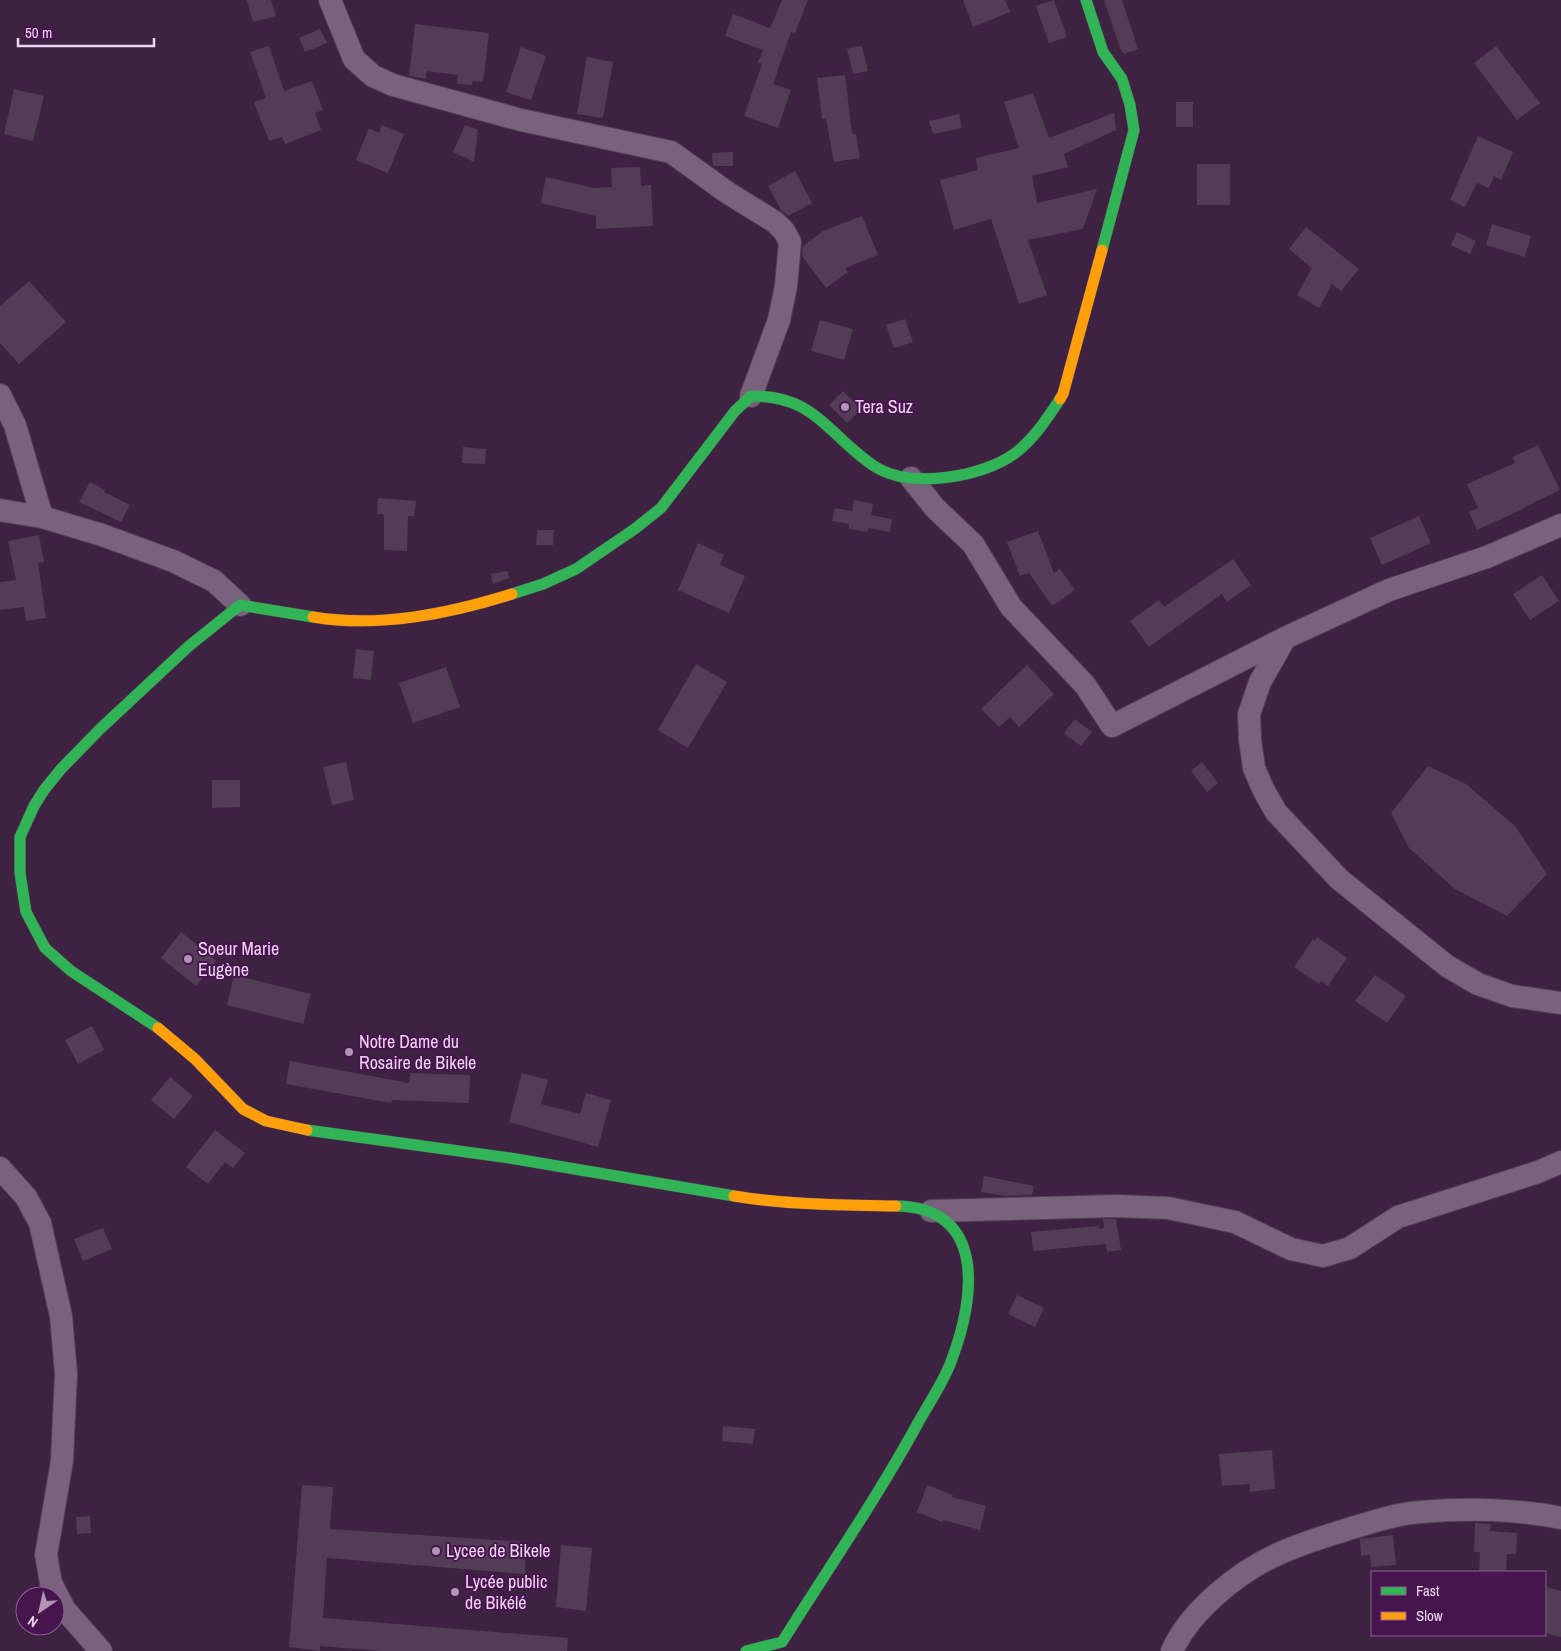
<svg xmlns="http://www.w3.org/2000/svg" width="1561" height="1651" viewBox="0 0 1561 1651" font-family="'Archivo Narrow',sans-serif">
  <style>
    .building { fill: #533d56 }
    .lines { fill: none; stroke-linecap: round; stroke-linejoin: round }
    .street-casing { stroke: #533e56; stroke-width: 24 }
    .fast-casing { stroke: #533e56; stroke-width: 12 }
    .slow-casing { stroke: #533e56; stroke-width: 12 }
    .street { stroke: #79637c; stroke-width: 22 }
    .fast { stroke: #30b455; stroke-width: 11 }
    .slow { stroke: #ff9f0a; stroke-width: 11 }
    .poi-dot { fill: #b295b5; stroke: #47154e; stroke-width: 2 }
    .labels { text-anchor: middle; stroke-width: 4; stroke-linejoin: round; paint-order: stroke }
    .poi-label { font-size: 18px; fill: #f1d3f4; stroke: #47154e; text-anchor: start }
  </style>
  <rect width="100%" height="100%" fill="#3d2241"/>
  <path class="building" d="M247,0H271L276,16L253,22Z
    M782,0H808L795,33L791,32L773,84L791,90L778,128L744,116L762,64L758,62L763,50L725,36L733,14L770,28Z
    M963,0H1005L1010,12L973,27Z
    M1054,0L1067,37L1049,43L1036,6Z
    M1104,0H1122L1138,49L1124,54L1120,48Z
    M415,24L489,33L483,82L473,81L472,85L457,84L458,75L427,71L426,79L409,76Z
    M320,29L327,43L305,52L299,38Z
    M269,46L284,91L312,81L323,110L315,113L321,130L285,144L282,137L269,141L254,102L266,98L250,52Z
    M862,46L868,71L853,74L847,49Z
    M1496,46L1540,103L1517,120L1474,63Z
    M521,47L546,56L531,100L506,92Z
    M587,57L613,62L603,118L577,114Z
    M845,75L852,134H856L860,158L834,162L826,119H822L817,78Z
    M14,89L44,96L33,141L4,134Z
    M1033,93L1049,138L1114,113L1116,130L1064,154L1068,167L1032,176L1037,203L1097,189L1083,229L1028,240L1047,295L1019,304L991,219L954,230L940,180L978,170L976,158L1019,148L1004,102Z
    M1176,102H1193V127H1176Z
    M959,114L962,128L933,134L929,121Z
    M382,125L404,134L388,173L356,160L369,128L379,133Z
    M465,125L478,130L474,162L453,152Z
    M1478,136L1513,152L1501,180L1494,176L1489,188L1477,183L1465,207L1450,200Z
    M733,152V166H713L712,153Z
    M1197,164H1230V205H1197Z
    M640,167L641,186L651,185L653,226L596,229V216L541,203L546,177L594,188L612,187L611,168Z
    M795,171L812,203L788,216L781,210L768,186Z
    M862,216L878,255L845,268L848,272L826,288L802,256L803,246L823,231Z
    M1492,224L1531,236L1525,257L1486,245Z
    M1306,227L1359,269L1341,291L1332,284L1319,308L1297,295L1312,268L1289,249Z
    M1457,232L1476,241L1470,254L1451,245Z
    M29,281L66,322L19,364L0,343V306Z
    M905,319L913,342L894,348L886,325Z
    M820,320L853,329L844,360L811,351Z
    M843,391L861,409L847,423L829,405Z
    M1538,445L1560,490L1523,508V509L1477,530L1469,512L1478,508L1467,484L1515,463L1512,457Z
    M463,447L486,449L485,464L462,463Z
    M90,482L105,490L104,492L130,505L121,522L79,502Z
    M378,498L416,501L414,516H408L407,551L384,550V514H377Z
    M854,500L873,504L871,515L892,519L890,532L868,528L867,532L849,529V524L832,521L835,508L852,511Z
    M1419,516L1431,543L1382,565L1370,538Z
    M537,530H554L553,545H536Z
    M1038,531L1054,573L1060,569L1075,590L1052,606L1029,573L1020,576L1007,542Z
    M39,535L44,562L38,563L46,618L26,621L24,607L0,610V582L16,580L8,541Z
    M698,543L724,555L720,565L745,576L729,613L678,590Z
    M1233,559L1251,585L1227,602L1222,594L1149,647L1130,621L1159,600L1164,607Z
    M508,571L509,578L493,584L491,574Z
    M1542,575L1559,601L1530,620L1513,594Z
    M356,649L374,651L371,680L353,678Z
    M696,664L727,682L688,748L658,730Z
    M1027,665L1054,694L1019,727L1010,717L999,727L981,709Z
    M446,667L460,707L413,723L399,683Z
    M1075,719L1092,732L1081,746L1064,733Z
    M346,762L354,800L332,805L323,767Z
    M1202,762L1218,783L1207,792L1191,771Z
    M1428,766L1466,784L1515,826L1547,874L1507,916L1455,889L1409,848L1391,813Z
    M212,780H240V807L212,808Z
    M181,932L216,961L196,986L161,958Z
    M1317,937L1347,958L1328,986L1321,981L1319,984L1294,967L1313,939L1315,941Z
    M234,975L311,994L303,1024L227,1005Z
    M1375,975L1406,996L1387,1023L1355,1001Z
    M92,1026L104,1050L78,1064L65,1040Z
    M290,1061L409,1083L410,1073L470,1075L469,1103L392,1100L391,1103L286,1084Z
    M522,1073L548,1080L541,1104L580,1114L586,1093L611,1100L598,1147L509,1122Z
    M170,1077L193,1096L174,1119L151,1100Z
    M215,1130L245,1153L233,1168L225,1162L208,1184L186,1167Z
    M984,1176L1034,1186L1032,1195L1006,1196L981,1192Z
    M1103,1219H1116L1121,1250L1107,1252L1106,1244L1033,1251L1031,1232L1099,1226V1229L1104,1228Z
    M103,1228L112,1249L83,1261L74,1239Z
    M1017,1295L1044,1308L1035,1327L1008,1314Z
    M723,1426L755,1429L753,1444L722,1441Z
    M1272,1450L1275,1489L1250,1492V1484L1222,1486L1219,1454Z
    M302,1485L333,1487L330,1529L526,1542L525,1574L327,1558L323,1618L568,1638L567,1651H382L320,1646V1651L289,1647Z
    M927,1485L953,1495L952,1497L986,1506L980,1530L943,1520L942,1522L917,1512Z
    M90,1516L91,1533L77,1534L76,1517Z
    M1475,1523L1491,1524L1490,1531L1517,1533L1516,1554H1507L1506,1572H1479L1480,1552H1474Z
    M1393,1535L1396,1565L1371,1567L1370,1555L1361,1556L1360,1539Z
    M561,1545L592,1548L586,1611L556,1607Z
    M1547,1587L1561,1591V1637L1545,1633V1595Z"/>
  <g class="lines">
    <g class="street-casing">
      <path id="street" d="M330,0L354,59L373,76L393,85L521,120L671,152L728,193L775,222L784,231L790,242L786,286L779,320L751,396
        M0,395L15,425L42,517
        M911,478L935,508L973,544L1011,607L1085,685L1112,726L1285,638L1389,590L1487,557L1561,525
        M0,510L42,517L102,535L173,561L214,581L240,605
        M1285,638L1260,682L1249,714L1250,740L1254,768L1263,789L1276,812L1339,879L1447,966L1478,984L1512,996L1561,1003
        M0,1168L26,1197L40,1223L61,1316L66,1373L62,1461L46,1555L51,1583L65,1610L101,1651
        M931,1211L1116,1206L1168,1208L1235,1222L1291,1249L1323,1256L1350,1248L1398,1217L1538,1172L1561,1162
        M1172,1651C1190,1611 1237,1573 1276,1555C1301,1543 1329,1535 1355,1527C1376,1521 1399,1513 1421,1512C1465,1508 1518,1509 1561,1518"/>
    </g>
    <g class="fast-casing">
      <path id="fast" d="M1086,0L1103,52L1122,79L1130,105L1134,130L1102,250
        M512,594L543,584L576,569L636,528L661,508L735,411L751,396C800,396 815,415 849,446C858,454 868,463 879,469C914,488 982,477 1014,454C1033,440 1047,419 1060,399
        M158,1028L71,971L45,948L26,912L20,873V837L34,806L44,790L61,769L100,729L189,646L240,605L313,617
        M307,1130L510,1158L734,1196
        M746,1651L782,1642C828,1569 877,1498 918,1423C929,1403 945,1380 952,1359C975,1298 987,1207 896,1206"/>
    </g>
    <g class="slow-casing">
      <path id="slow" d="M1060,399L1063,394L1102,250
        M313,617C379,628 448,614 512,594
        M158,1028L195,1059L243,1109L266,1121L307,1130
        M734,1196C788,1205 841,1205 896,1206"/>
    </g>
    <use href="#street" class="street"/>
    <use href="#fast" class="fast"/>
    <use href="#slow" class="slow"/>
  </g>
  <g class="poi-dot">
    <circle cx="845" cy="407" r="5"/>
    <circle cx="188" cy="959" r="5"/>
    <circle cx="349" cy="1052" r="5"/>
    <circle cx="436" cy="1551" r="5"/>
    <circle cx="455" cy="1592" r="5"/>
  </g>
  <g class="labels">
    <g class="poi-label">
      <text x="855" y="413">Tera Suz</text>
      <text x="198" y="955">Soeur Marie<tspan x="198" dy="21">Eugène</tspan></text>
      <text x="359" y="1048">Notre Dame du<tspan x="359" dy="21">Rosaire de Bikele</tspan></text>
      <text x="446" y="1557">Lycee de Bikele</text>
      <text x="465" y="1588">Lycée public<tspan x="465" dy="21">de Bikélé</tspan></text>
    </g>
  </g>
  <rect x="1371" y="1571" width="175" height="65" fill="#47154e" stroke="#8b6190"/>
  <rect x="1381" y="1587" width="25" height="8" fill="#30b455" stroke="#8b6190"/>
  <text x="1416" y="1596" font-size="15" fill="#f1d3f4">Fast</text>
  <rect x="1381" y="1612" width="25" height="8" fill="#ff9f0a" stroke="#8b6190"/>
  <text x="1416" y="1621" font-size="15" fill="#f1d3f4">Slow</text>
  <g transform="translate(40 1611) rotate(214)"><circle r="24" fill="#47154e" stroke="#8b6190"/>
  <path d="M0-4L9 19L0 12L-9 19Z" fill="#b295b5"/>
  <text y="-8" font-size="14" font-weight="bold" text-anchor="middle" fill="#f1d3f4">N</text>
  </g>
  <path d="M18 38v8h136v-8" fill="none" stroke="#f1d3f4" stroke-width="2.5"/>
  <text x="25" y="38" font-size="15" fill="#f1d3f4" stroke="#47154e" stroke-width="4" paint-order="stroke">50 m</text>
</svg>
